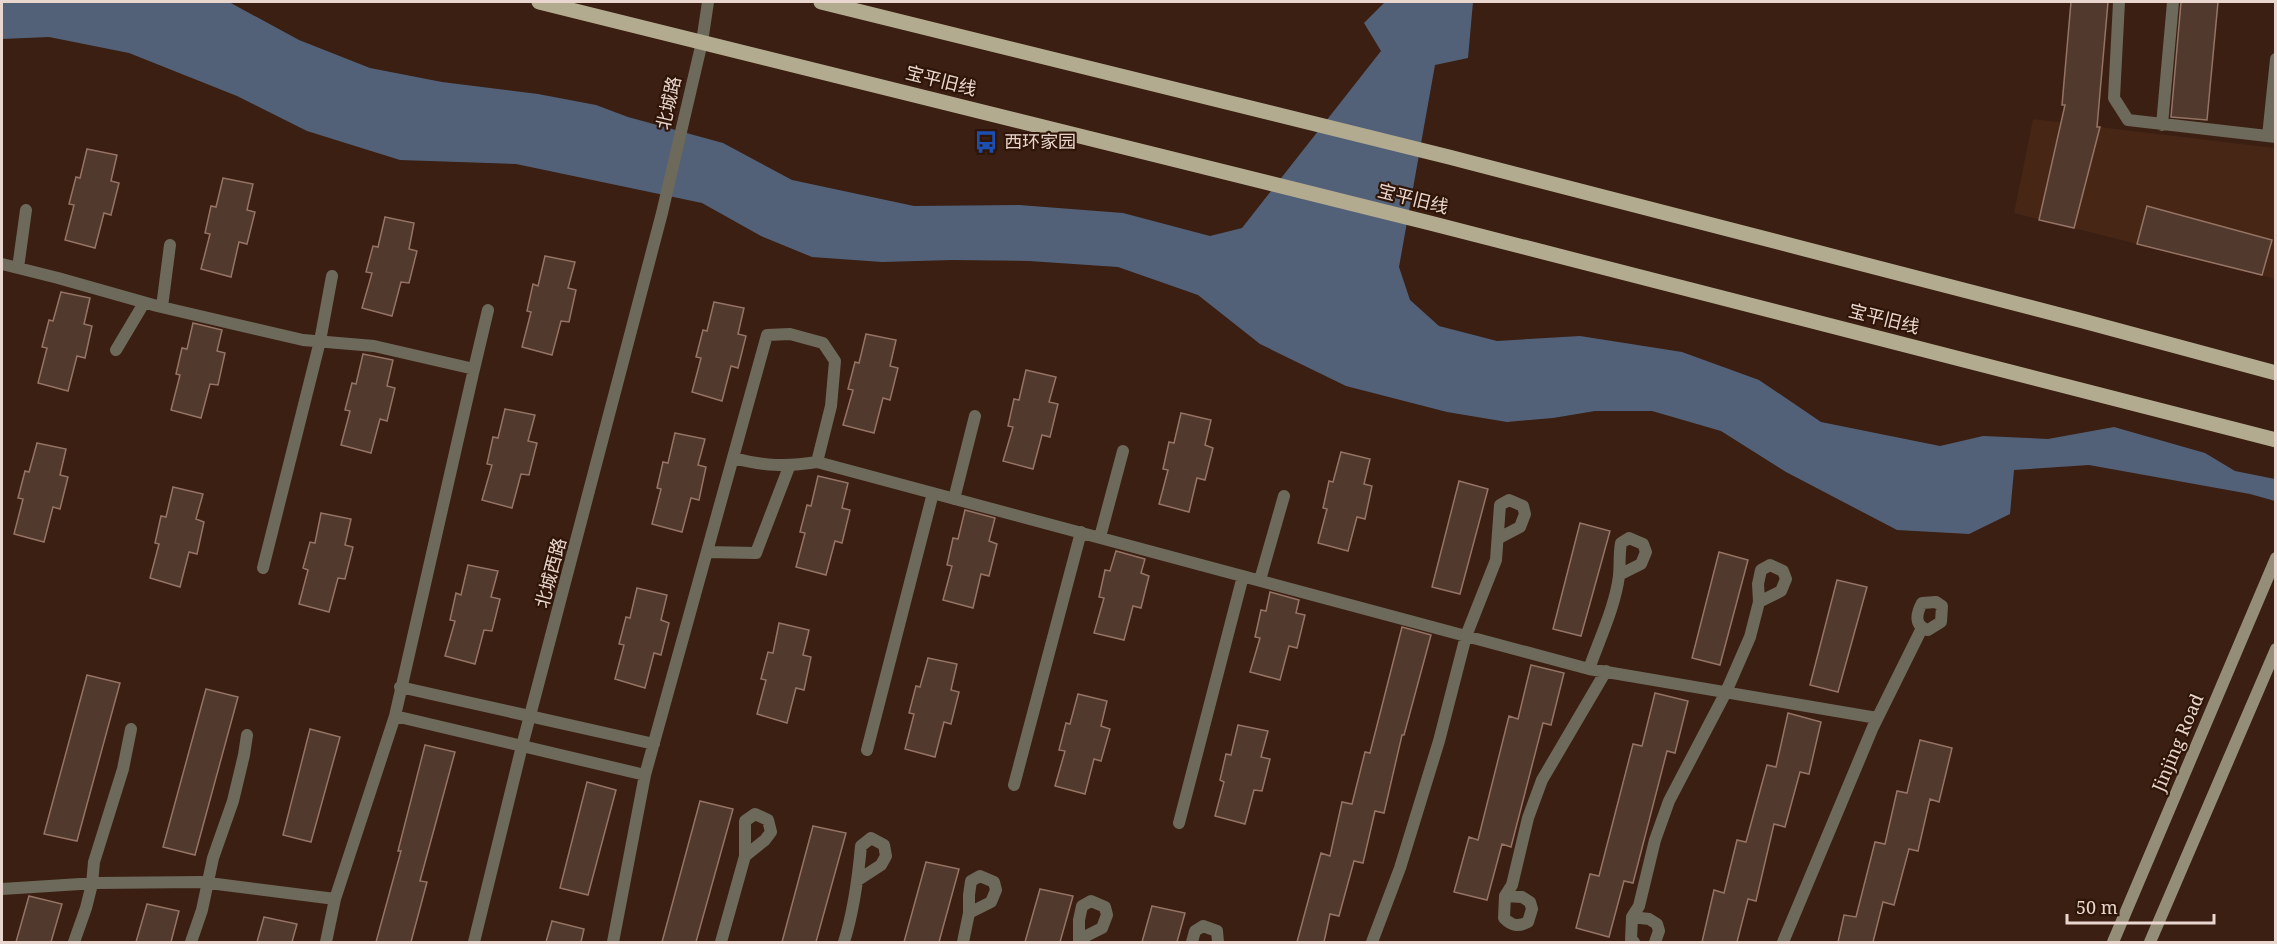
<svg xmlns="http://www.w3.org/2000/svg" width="2277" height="944" viewBox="0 0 2277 944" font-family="'Noto Serif','Noto Sans SC',serif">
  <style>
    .built { fill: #472615 }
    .water { fill: #526178 }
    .building { fill: #52392d; stroke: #957465; stroke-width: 1.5 }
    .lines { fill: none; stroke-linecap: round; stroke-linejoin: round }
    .minor { stroke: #6d695b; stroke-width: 12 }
    .tertiary { stroke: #6d695b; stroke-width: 12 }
    .secondary { stroke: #948e78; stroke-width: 12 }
    .primary { stroke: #b3ab8f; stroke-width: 15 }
    .labels { text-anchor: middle; stroke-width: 4.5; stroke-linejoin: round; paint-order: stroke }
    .street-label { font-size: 18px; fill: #e9d6ce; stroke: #2f1508 }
    .poi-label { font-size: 18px; fill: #e9d6ce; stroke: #2f1508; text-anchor: start }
  </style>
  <rect width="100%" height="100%" fill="#3a1f12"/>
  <path class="built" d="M2033,119L2275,148V279L2014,213Z"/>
  <path class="water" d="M2,2H229L299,40L370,68L442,82L538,94L596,105L628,117L723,143L792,180L914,206L1019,205L1123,213L1210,236L1242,228L1381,51L1364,23L1385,2H1473L1468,58L1435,65L1399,267L1410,300L1439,326L1497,341L1580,336L1682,352L1759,380L1821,422L1940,446L1983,436L2048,439L2114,427L2205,453L2235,471L2275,479V501L2250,494L2089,465L2014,470L2010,514L1969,534L1897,530L1786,472L1721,431L1652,411H1595L1553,418L1507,422L1447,412L1346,386L1260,344L1198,295L1118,267L1029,261L952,260L882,262L812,257L761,236L702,203L516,164L400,160L307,131L237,96L129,53L49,37L2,39Z"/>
  <path class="building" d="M2071,2H2108L2097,127H2100L2074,228L2039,220L2065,105H2062Z
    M2181,2H2218L2207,120L2171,117Z
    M87,149L117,155L111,181L119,183L111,215L104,213L95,248L65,240L74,205L69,204L76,177L80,178Z
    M223,178L253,184L247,210L255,212L247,244L239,242L231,277L201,269L210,234L205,233L211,206L216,207Z
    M2147,206L2272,240L2262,275L2137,244Z
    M385,217L414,223L409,249L417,251L409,283L401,282L392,316L362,308L372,273L366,272L373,246L378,247Z
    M545,256L575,262L568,288L576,290L569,322L561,321L552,355L522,347L531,312L527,311L533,284L538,286Z
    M61,292L90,298L84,324L92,326L85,358L77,356L68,391L38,383L47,348L42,347L49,320L53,321Z
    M714,302L744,308L738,334L746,336L738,368L731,366L722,401L692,392L701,358L696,357L703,330L707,331Z
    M193,323L222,330L217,351L225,353L218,385L210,384L201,418L171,410L180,375L176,374L182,348L187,349Z
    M866,334L896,340L890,366L898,368L890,400L883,398L874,433L843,425L853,390L848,389L855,362L859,363Z
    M363,354L393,360L387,386L395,388L387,421L380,419L371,453L341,445L350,411L345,410L352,383L356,384Z
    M1026,370L1056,377L1049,402L1058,404L1050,437L1042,435L1033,469L1003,461L1013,427L1008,426L1014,399L1019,400Z
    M505,409L535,415L528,441L537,443L529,475L521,474L512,508L482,500L492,465L487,464L493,437L498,438Z
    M1181,413L1211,420L1205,445L1213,448L1205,480L1197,478L1189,512L1159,504L1168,470L1163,469L1169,442L1174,443Z
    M675,433L705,439L698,465L706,467L699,500L691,498L682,532L652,524L661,489L657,488L663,462L668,463Z
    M37,443L66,449L60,475L68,477L60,509L53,507L44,542L14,534L23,499L18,498L25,471L29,472Z
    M1341,452L1370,459L1364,484L1372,486L1365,519L1357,517L1348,551L1318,543L1327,509L1323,508L1329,481L1333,482Z
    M818,476L848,483L842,508L850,510L842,543L835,541L826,575L796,567L805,533L800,532L807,505L811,506Z
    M1459,481L1488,489L1460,594L1432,587Z
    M173,487L203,494L196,519L204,522L197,554L189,552L180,587L150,578L159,544L155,543L161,516L166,517Z
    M965,510L995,518L989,541L997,544L989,576L981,574L973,608L943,600L952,566L947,565L953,538L958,539Z
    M321,513L351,519L345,545L353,547L345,579L338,578L329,612L299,604L308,570L303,568L310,542L315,543Z
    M1580,523L1610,531L1581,636L1553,629Z
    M1116,551L1145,559L1141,573L1149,576L1141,608L1133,606L1124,640L1094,633L1104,598L1099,597L1105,570L1110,571Z
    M1719,552L1748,560L1720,665L1692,658Z
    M468,565L498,571L491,597L500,599L492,631L484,630L475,664L445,656L455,621L450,620L456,593L461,595Z
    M1837,580L1867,587L1838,692L1810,685Z
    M637,588L667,595L661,620L669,623L661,655L654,653L645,688L615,679L624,645L619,644L626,617L630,618Z
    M1270,592L1299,600L1296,613L1305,615L1297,648L1289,646L1280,680L1250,672L1260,638L1255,637L1261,610L1266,611Z
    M779,623L809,630L803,655L811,657L804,690L796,688L787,723L757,714L766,680L761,679L768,652L773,653Z
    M1402,627L1431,635L1404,735H1402L1384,813L1375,811L1363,863L1354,861L1339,916L1330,914L1324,942H1297L1321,853L1330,856L1342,802L1352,804L1365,752L1370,753Z
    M928,658L957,664L951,690L959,692L951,724L944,722L935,757L905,749L914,714L909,713L916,686L920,687Z
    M1531,665L1564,673L1551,725L1543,723L1511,847L1502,844L1487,900L1454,892L1469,837L1478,840L1509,716L1518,719Z
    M87,675L120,683L77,841L44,834Z
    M206,689L238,697L195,855L163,847Z
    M1655,693L1688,701L1675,753L1667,751L1633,883L1624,881L1609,937L1576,928L1590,874L1599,876L1633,744L1642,746Z
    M1078,694L1107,701L1101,726L1110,729L1101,761L1094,759L1085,794L1055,786L1065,751L1059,750L1066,723L1070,724Z
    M1788,713L1821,722L1809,774L1800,772L1785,827L1774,824L1756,901L1748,899L1737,942H1702L1714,890L1724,893L1737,840L1746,842L1767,765L1776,767Z
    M1238,725L1268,731L1261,757L1270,759L1262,791L1254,790L1245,824L1215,816L1224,782L1220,780L1226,754L1231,755Z
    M310,729L340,737L311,842L283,835Z
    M1920,740L1952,748L1939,802L1930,799L1918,851L1909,849L1894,905L1883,902L1873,942H1838L1844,915L1856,917L1875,842L1885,844L1897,791L1907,793Z
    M425,745L455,752L420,881L427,882L411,942H376L401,851H398Z
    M587,782L616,790L588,895L560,888Z
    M700,801L733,809L696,942H662Z
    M813,826L846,833L816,942H782Z
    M926,862L959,869L939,942H904Z
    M1040,889L1073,896L1060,942H1025Z
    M29,896L62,904L51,942H16Z
    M147,904L179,911L171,942H136Z
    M1152,906L1185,913L1177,942H1142Z
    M264,917L297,924L292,942H257Z
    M552,921L584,929L581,942H546Z"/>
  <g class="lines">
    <path class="minor" d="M2119,2L2114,98L2128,120L2276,137
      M2162,125L2173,2
      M2268,136L2276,59
      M2,264L58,278L157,306L303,340L374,346L474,369L395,716L335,899L326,942
      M18,268L26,210
      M162,307L170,245
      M116,350L144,303
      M474,369L488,310
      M817,462L1589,669L1877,718
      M954,499L975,416
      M1100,537L1123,451
      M707,552L756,553L789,467
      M263,568L320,341L332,276
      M1260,580L1284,496
      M1936,602L1942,606L1941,622L1928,630C1914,626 1916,614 1922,603Z
      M1589,669C1599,640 1615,607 1619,576C1620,565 1619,554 1621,543L1629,538L1643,544L1646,552L1641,564L1619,575
      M400,687L654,744
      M395,716L645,775
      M867,750L933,493
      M1014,785L1081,532
      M1179,823L1243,576
      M2,889L96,883L201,882L335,899
      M1505,896L1522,897L1530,902L1532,909L1528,922C1518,927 1512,926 1504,918L1505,896L1512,885L1528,818L1542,780L1606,671
      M1632,917L1649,919L1657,924L1659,931L1655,942
      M74,942L86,908L92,884L94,862L123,769L131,729
      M191,942L202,910L213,858L233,801L244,755L247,735
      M613,942L645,775L767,335L790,334L823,343L835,361L831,406L817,462C786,467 764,466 733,458
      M721,942L745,856V821L755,814L768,820L771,832L765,840L745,856
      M844,942C854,910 858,879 861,846L871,838L884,845L886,856L881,865L858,880
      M963,942L969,913V895L971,881L980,876L994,882L996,890L991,902L969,913
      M1079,942V920L1082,906L1091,901L1105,907L1107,915L1102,928L1080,939
      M1192,942L1195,931L1203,926L1217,931L1218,942
      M1372,942L1400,868L1439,741L1466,636L1496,560L1500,505L1509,500L1523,506L1525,514L1520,527L1499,538
      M1634,942L1631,940L1632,917L1639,906L1655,840L1669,801L1726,692L1750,637L1759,602L1758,584L1761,570L1770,565L1783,571L1786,579L1781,591L1759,602
      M1783,942L1873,727L1922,628"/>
    <path class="tertiary" d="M474,942L522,746L662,213L702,42L708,2"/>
    <path class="secondary" d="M2113,942L2276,558
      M2150,942L2276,649"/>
    <path class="primary" d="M539,2L1430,223L2276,440
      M821,2L1449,157L2083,321L2276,373"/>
  </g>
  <defs>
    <g id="bus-bare" transform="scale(1.8)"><path d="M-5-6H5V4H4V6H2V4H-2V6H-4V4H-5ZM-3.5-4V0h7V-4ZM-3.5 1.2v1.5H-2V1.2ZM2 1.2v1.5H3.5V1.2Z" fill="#1a4fb4" stroke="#2f1508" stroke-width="2.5" paint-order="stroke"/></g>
  </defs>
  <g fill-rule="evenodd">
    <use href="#bus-bare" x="986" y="142"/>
  </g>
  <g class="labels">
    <g class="street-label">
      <text transform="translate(941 81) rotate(14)" y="6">宝平旧线</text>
      <text transform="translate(669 103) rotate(-77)" y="6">北城路</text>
      <text transform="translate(1413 199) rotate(14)" y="6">宝平旧线</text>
      <text transform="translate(1884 319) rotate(14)" y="6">宝平旧线</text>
      <text transform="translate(551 573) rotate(-75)" y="6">北城西路</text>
      <text transform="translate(2178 743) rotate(-67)" y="6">Jinjing Road</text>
    </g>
    <g class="poi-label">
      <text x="1004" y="148">西环家园</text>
    </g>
  </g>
  <rect width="2277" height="944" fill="none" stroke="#e9d6ce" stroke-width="6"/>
  <path d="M2067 914v9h147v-9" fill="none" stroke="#e9d6ce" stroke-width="3"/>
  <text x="2076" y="914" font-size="18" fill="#e9d6ce" stroke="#2f1508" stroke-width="4.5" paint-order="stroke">50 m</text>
</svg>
